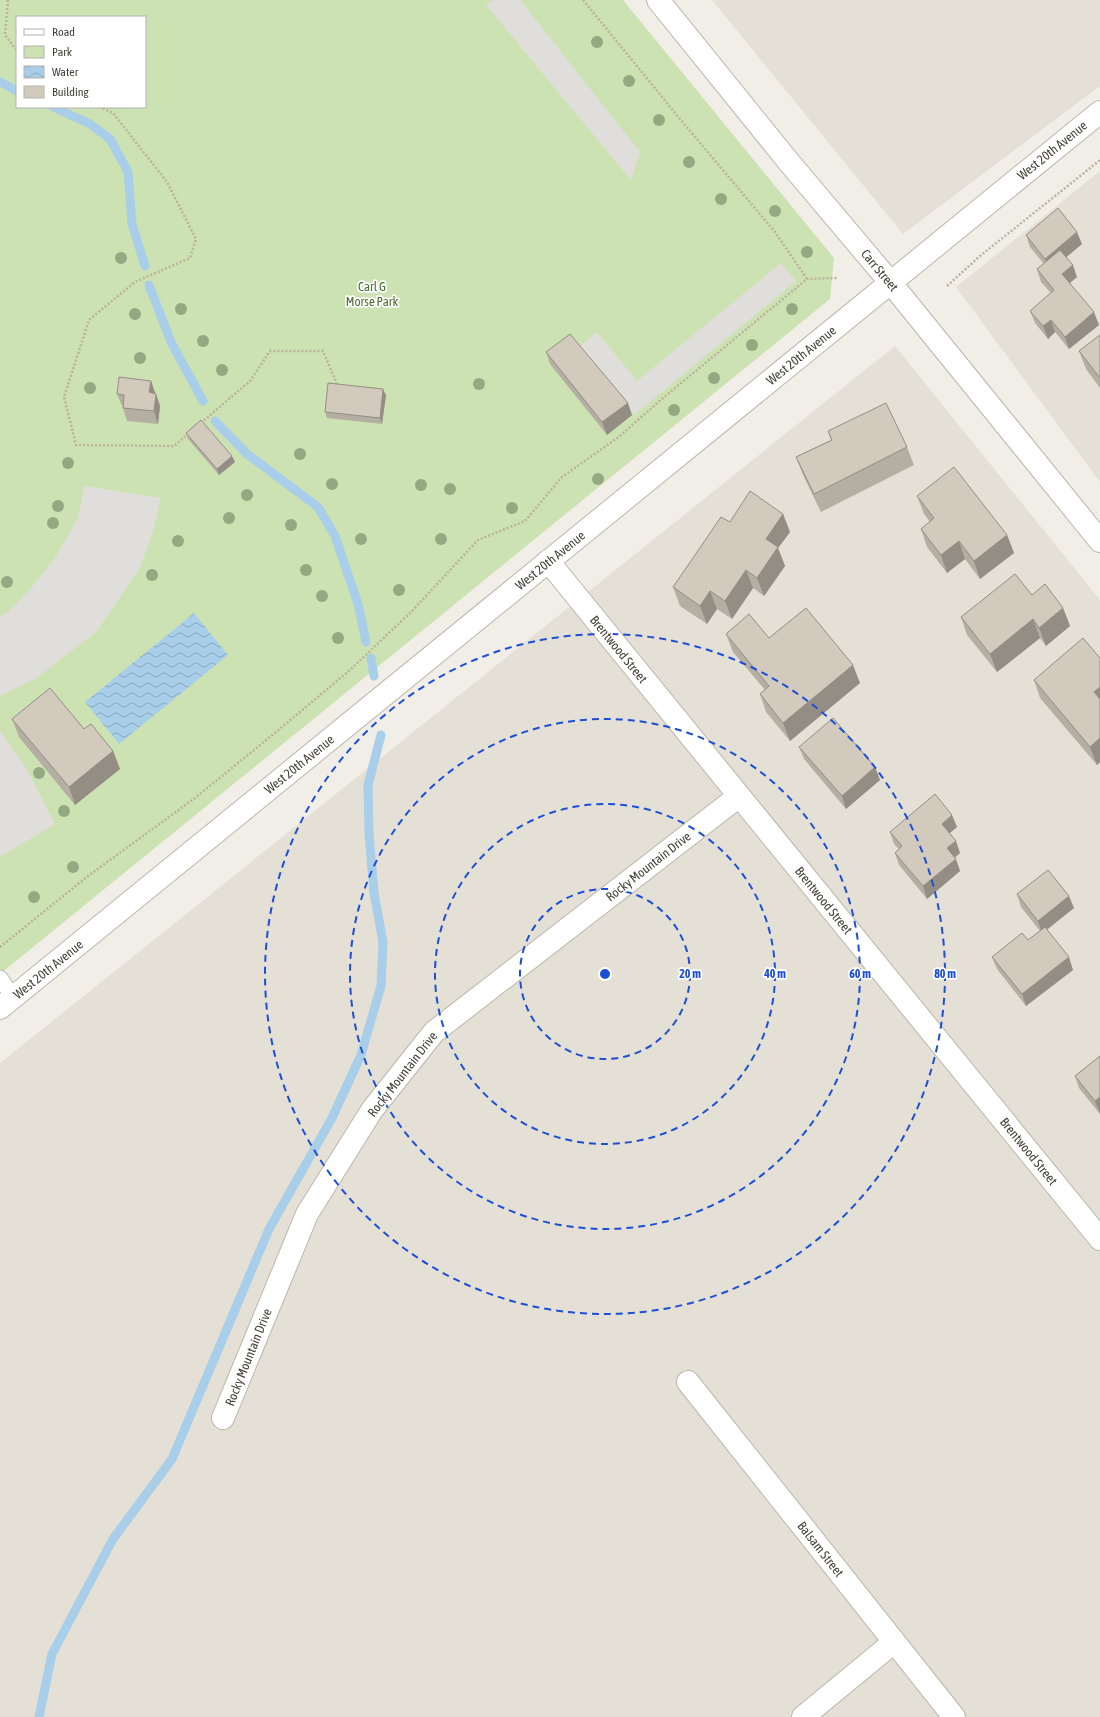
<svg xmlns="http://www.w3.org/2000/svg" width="1100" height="1717" viewBox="0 0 1100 1717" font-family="'Asap Condensed',sans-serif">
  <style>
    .residential { fill: #e5e0d5 }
    .green { fill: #cde2b3; fill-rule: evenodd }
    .parking { fill: #e0dedb }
    .water { fill: url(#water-waves) }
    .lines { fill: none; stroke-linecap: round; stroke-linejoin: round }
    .stream { stroke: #a9cee9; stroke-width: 9 }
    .service-casing { stroke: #bcb6aa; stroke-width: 17 }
    .minor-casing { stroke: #bcb6aa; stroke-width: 24 }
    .tertiary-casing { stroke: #bcb6aa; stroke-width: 24 }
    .path { stroke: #bcb19d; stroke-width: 2.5; stroke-dasharray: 2 2; stroke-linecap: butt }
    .service { stroke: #fff; stroke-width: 15 }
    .minor { stroke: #fff; stroke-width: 22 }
    .tertiary { stroke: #fff; stroke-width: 22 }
    .tree { fill: #94a982 }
    .wall { fill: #b5aea3 }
    .shaded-wall { fill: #938d84 }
    .building { fill: #d2cabd; stroke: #938d84 }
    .ring { fill: none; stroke: #1d4ed8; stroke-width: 2; stroke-dasharray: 7 5 }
    .labels { text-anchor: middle; stroke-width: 3.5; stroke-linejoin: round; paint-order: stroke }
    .street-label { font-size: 13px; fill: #443f36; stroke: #fff }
    .park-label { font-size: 13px; fill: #487030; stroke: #fff }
    .centre { fill: #1d4ed8; stroke: #fff; stroke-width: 2 }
    .ring-label { font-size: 12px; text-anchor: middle; font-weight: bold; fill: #1d4ed8; stroke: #fff; stroke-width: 3.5; stroke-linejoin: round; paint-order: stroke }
  </style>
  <defs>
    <pattern id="water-waves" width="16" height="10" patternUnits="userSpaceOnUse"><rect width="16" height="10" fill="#a9cee9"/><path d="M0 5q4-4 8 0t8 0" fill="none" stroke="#8ba9be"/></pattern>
  </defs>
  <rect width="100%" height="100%" fill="#f1eee7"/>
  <path class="residential" d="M712,0H1100V86L903,234Z
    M1100,171V482L956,287Z
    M895,346L1100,600V1717H0V1063Z"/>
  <path class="green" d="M0,0H623L834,258L830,299L0,974ZM17,17H145V107H17Z"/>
  <path class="parking" d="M493,0H520L640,152L631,180L486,5Z
    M781,263L796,281L634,415L579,347L597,332L637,381Z
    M84,486L161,498L153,531L140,568L96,632L35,679L0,696V616L7,613L32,587L55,558L78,518Z
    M0,731L26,768L55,824L0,857Z"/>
  <path class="water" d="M194,613L228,655L119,744L85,702Z"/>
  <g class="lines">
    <path class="stream" d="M0,82L17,91
      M53,107L90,124L110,139L128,172L132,224L145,266
      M149,285L171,342L203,401
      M215,421L247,454L318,507L335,536L358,604L366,642
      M371,658L374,676
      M39,1717L52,1654L113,1539L172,1459L269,1229L332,1118L361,1055L381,986L383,942L374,893L369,834L368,785L381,735"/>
    <g class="service-casing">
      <path id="service" d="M0,978L13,997"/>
    </g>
    <g class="minor-casing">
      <path id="minor" d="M548,561L1100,1239
        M688,1382L954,1717
        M223,1418L307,1214L372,1110L434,1032L739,796
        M803,1717L894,1642"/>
    </g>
    <g class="tertiary-casing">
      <path id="tertiary" d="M658,0L788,161L890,282L1100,541
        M0,1008L1100,112"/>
    </g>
    <path class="path" d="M8,0L5,35L17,51
      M583,0L680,119L775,232L807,279
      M99,107L113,113L167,182L196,239L190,258L135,282L89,320L64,397L76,445L174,446L188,434
      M947,286L980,256L1100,160
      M201,423L250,381L270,351H323L337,384
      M0,947L88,876L195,798L276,732L350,670L411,612L478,540L525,521L562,477L620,436L663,398L807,279L837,278"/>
    <use href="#service" class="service"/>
    <use href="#minor" class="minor"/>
    <use href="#tertiary" class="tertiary"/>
  </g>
  <g class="tree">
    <circle cx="597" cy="42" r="6"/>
    <circle cx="629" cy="81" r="6"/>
    <circle cx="659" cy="120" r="6"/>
    <circle cx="689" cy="162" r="6"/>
    <circle cx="721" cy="199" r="6"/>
    <circle cx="775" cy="211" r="6"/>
    <circle cx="807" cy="252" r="6"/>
    <circle cx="121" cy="258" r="6"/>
    <circle cx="181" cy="309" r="6"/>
    <circle cx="792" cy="309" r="6"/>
    <circle cx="135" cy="314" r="6"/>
    <circle cx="203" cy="341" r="6"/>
    <circle cx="752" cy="345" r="6"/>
    <circle cx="140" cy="358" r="6"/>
    <circle cx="222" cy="370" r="6"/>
    <circle cx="714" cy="378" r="6"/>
    <circle cx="479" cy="384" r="6"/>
    <circle cx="90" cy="388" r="6"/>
    <circle cx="674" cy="410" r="6"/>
    <circle cx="300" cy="454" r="6"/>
    <circle cx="68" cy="463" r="6"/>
    <circle cx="598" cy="479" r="6"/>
    <circle cx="332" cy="484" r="6"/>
    <circle cx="421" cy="485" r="6"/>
    <circle cx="450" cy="489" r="6"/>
    <circle cx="247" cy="495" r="6"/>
    <circle cx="58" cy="506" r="6"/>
    <circle cx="512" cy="508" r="6"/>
    <circle cx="229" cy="518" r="6"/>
    <circle cx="53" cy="523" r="6"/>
    <circle cx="291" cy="525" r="6"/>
    <circle cx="361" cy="539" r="6"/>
    <circle cx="441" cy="539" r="6"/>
    <circle cx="178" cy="541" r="6"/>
    <circle cx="306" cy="570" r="6"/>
    <circle cx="152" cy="575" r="6"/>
    <circle cx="7" cy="582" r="6"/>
    <circle cx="399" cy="590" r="6"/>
    <circle cx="322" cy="596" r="6"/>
    <circle cx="338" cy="638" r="6"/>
    <circle cx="39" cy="773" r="6"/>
    <circle cx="64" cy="811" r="6"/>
    <circle cx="73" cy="867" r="6"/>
    <circle cx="34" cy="897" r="6"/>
  </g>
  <path class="wall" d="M1026,235L1082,244L1066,257L1077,277L1070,283L1099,325L1069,349L1055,332L1048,339L1035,323L1030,311L1051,293L1041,282L1037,269L1044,264L1030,247Z
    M1100,335V388L1086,369L1079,351Z
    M546,352L632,415L607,435L550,364Z
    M151,381L160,406L158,424L127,421L123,408V406H122L117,394Z
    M386,395L382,424L327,418L325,412Z
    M828,431L907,447L914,465L821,512L803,475L796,457L831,440Z
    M186,433L235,462L219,475L188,439Z
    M917,496L1007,535L1014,553L980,579L965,559L947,573L927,547L921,529L930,522L924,514Z
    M783,514L790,532L778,548L785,566L764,596L753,588L732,619L717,609L707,624L680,606L673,587L730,522Z
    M1032,595L1063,608L1070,626L1046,646L1040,638L997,672L967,635L961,617Z
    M726,634L769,638L860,683L790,741L766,712L760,694L765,690L733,652Z
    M1100,658V762L1097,765L1040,698L1034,680Z
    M12,719L84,729L113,751L120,769L75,805L19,737Z
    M799,747L875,767L880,780L846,809L804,759Z
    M957,827L950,833L960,853L955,858L960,871L927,899L899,865L895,853L899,849L894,844L890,832Z
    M1017,894L1074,908L1047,930L1073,970L1026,1006L997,969L992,957L1028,940L1040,931L1021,907Z
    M1100,1056V1114L1079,1088L1075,1076Z"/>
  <path class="shaded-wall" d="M1077,232L1082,244L1050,271L1045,259Z
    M1073,265L1077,277L1066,286L1062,274Z
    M1094,312L1099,325L1069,349L1065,337Z
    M1051,320L1055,332L1048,339L1043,326Z
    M151,381L155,393L154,405L149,392Z
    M383,389L386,395L382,424L380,418Z
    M156,394L160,406L158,424L154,411Z
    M628,403L632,415L607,435L602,422Z
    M232,456L235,462L219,475L217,469Z
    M783,514L790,532L778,548L785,566L764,596L757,578L766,539Z
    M1007,535L1014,553L980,579L974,561Z
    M959,541L965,559L947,573L941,555Z
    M746,570L753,588L732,619L725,601Z
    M710,591L717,609L707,624L700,606Z
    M1063,608L1070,626L1046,646L1039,628Z
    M1033,619L1040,638L997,672L990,654Z
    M853,665L860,683L790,741L783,723Z
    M1100,687V708L1094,692Z
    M1100,738V762L1097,765L1090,747Z
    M113,751L120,769L75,805L69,787Z
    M875,767L880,780L846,809L842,796Z
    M952,815L957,827L946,836L942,824Z
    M956,841L960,853L951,860L947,848Z
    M956,859L960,871L927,899L923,886Z
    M1069,896L1074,908L1042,933L1038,921Z
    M1069,957L1073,970L1026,1006L1022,994Z
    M1100,1097V1114L1095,1101Z"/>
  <path class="building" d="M1058,208L1077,232L1045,259L1026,235Z
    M1060,250L1073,265L1062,274L1094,312L1065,337L1051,320L1043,326L1030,311L1054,290L1037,269Z
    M570,334L628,403L602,422L546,352Z
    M1100,335V378L1079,351Z
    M119,377L151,381L149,392L156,394L154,411L123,408L124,395L117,394Z
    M328,383L383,389L380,418L325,412Z
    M886,403L907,447L814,494L796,457L832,440L828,431Z
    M201,420L232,456L217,469L186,433Z
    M954,467L1007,535L974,561L959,541L941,555L921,529L934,518L917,496Z
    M750,491L783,514L766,539L778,547L757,578L746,570L725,601L710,591L700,606L673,587L721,517L730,522Z
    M1015,574L1032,595L1045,584L1063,608L1039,628L1033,619L990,654L961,617Z
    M806,608L853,665L783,723L760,694L769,686L726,634L749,614L769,638Z
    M1083,638L1100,658V687L1094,692L1100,699V738L1090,747L1034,680Z
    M50,688L84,729L91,724L113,751L69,787L12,719Z
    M833,718L875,767L842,796L799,747Z
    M935,794L952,815L942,824L956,841L947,848L956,859L923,886L895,853L902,846L890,832Z
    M1048,870L1069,896L1038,921L1017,894Z
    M1045,927L1069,957L1022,994L992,957L1022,933L1028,940Z
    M1100,1056V1097L1095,1101L1075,1076Z"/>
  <g class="ring">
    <circle cx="605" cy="974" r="85"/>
    <circle cx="605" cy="974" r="170"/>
    <circle cx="605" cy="974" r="255"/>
    <circle cx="605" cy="974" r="340"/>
  </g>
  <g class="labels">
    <g class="street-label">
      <text transform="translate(1052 150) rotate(-39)" y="5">West 20th Avenue</text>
      <text transform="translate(880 270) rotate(50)" y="5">Carr Street</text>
      <text transform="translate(801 355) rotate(-39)" y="5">West 20th Avenue</text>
      <text transform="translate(550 560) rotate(-39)" y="5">West 20th Avenue</text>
      <text transform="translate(619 649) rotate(51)" y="5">Brentwood Street</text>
      <text transform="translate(299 764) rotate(-39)" y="5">West 20th Avenue</text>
      <text transform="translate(648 866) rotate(-38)" y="5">Rocky Mountain Drive</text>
      <text transform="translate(824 900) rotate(51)" y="5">Brentwood Street</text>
      <text transform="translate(48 969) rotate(-39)" y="5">West 20th Avenue</text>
      <text transform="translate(402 1074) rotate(-52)" y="5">Rocky Mountain Drive</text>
      <text transform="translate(1029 1151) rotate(51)" y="5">Brentwood Street</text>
      <text transform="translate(248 1357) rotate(-68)" y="5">Rocky Mountain Drive</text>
      <text transform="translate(821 1549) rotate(52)" y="5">Balsam Street</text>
    </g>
    <g class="park-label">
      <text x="372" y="291">Carl G<tspan x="372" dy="15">Morse Park</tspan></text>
    </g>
  </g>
  <circle cx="605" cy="974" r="6" class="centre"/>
  <g class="ring-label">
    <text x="690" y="978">20 m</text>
    <text x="775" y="978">40 m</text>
    <text x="860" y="978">60 m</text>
    <text x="945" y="978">80 m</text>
  </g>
  <rect x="16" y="16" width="130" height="92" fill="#ffffff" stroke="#b4b2af"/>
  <rect x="24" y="29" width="20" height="6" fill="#ffffff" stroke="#b4b2af"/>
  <text x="52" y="36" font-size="12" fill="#443f36">Road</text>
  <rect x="24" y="46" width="20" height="12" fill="#cde2b3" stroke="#b4b2af"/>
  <text x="52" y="56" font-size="12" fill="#443f36">Park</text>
  <rect x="24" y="66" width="20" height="12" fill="url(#water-waves)" stroke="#b4b2af"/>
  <text x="52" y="76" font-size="12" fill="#443f36">Water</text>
  <rect x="24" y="86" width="20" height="12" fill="#d2cabd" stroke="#b4b2af"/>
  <text x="52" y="96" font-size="12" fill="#443f36">Building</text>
</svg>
